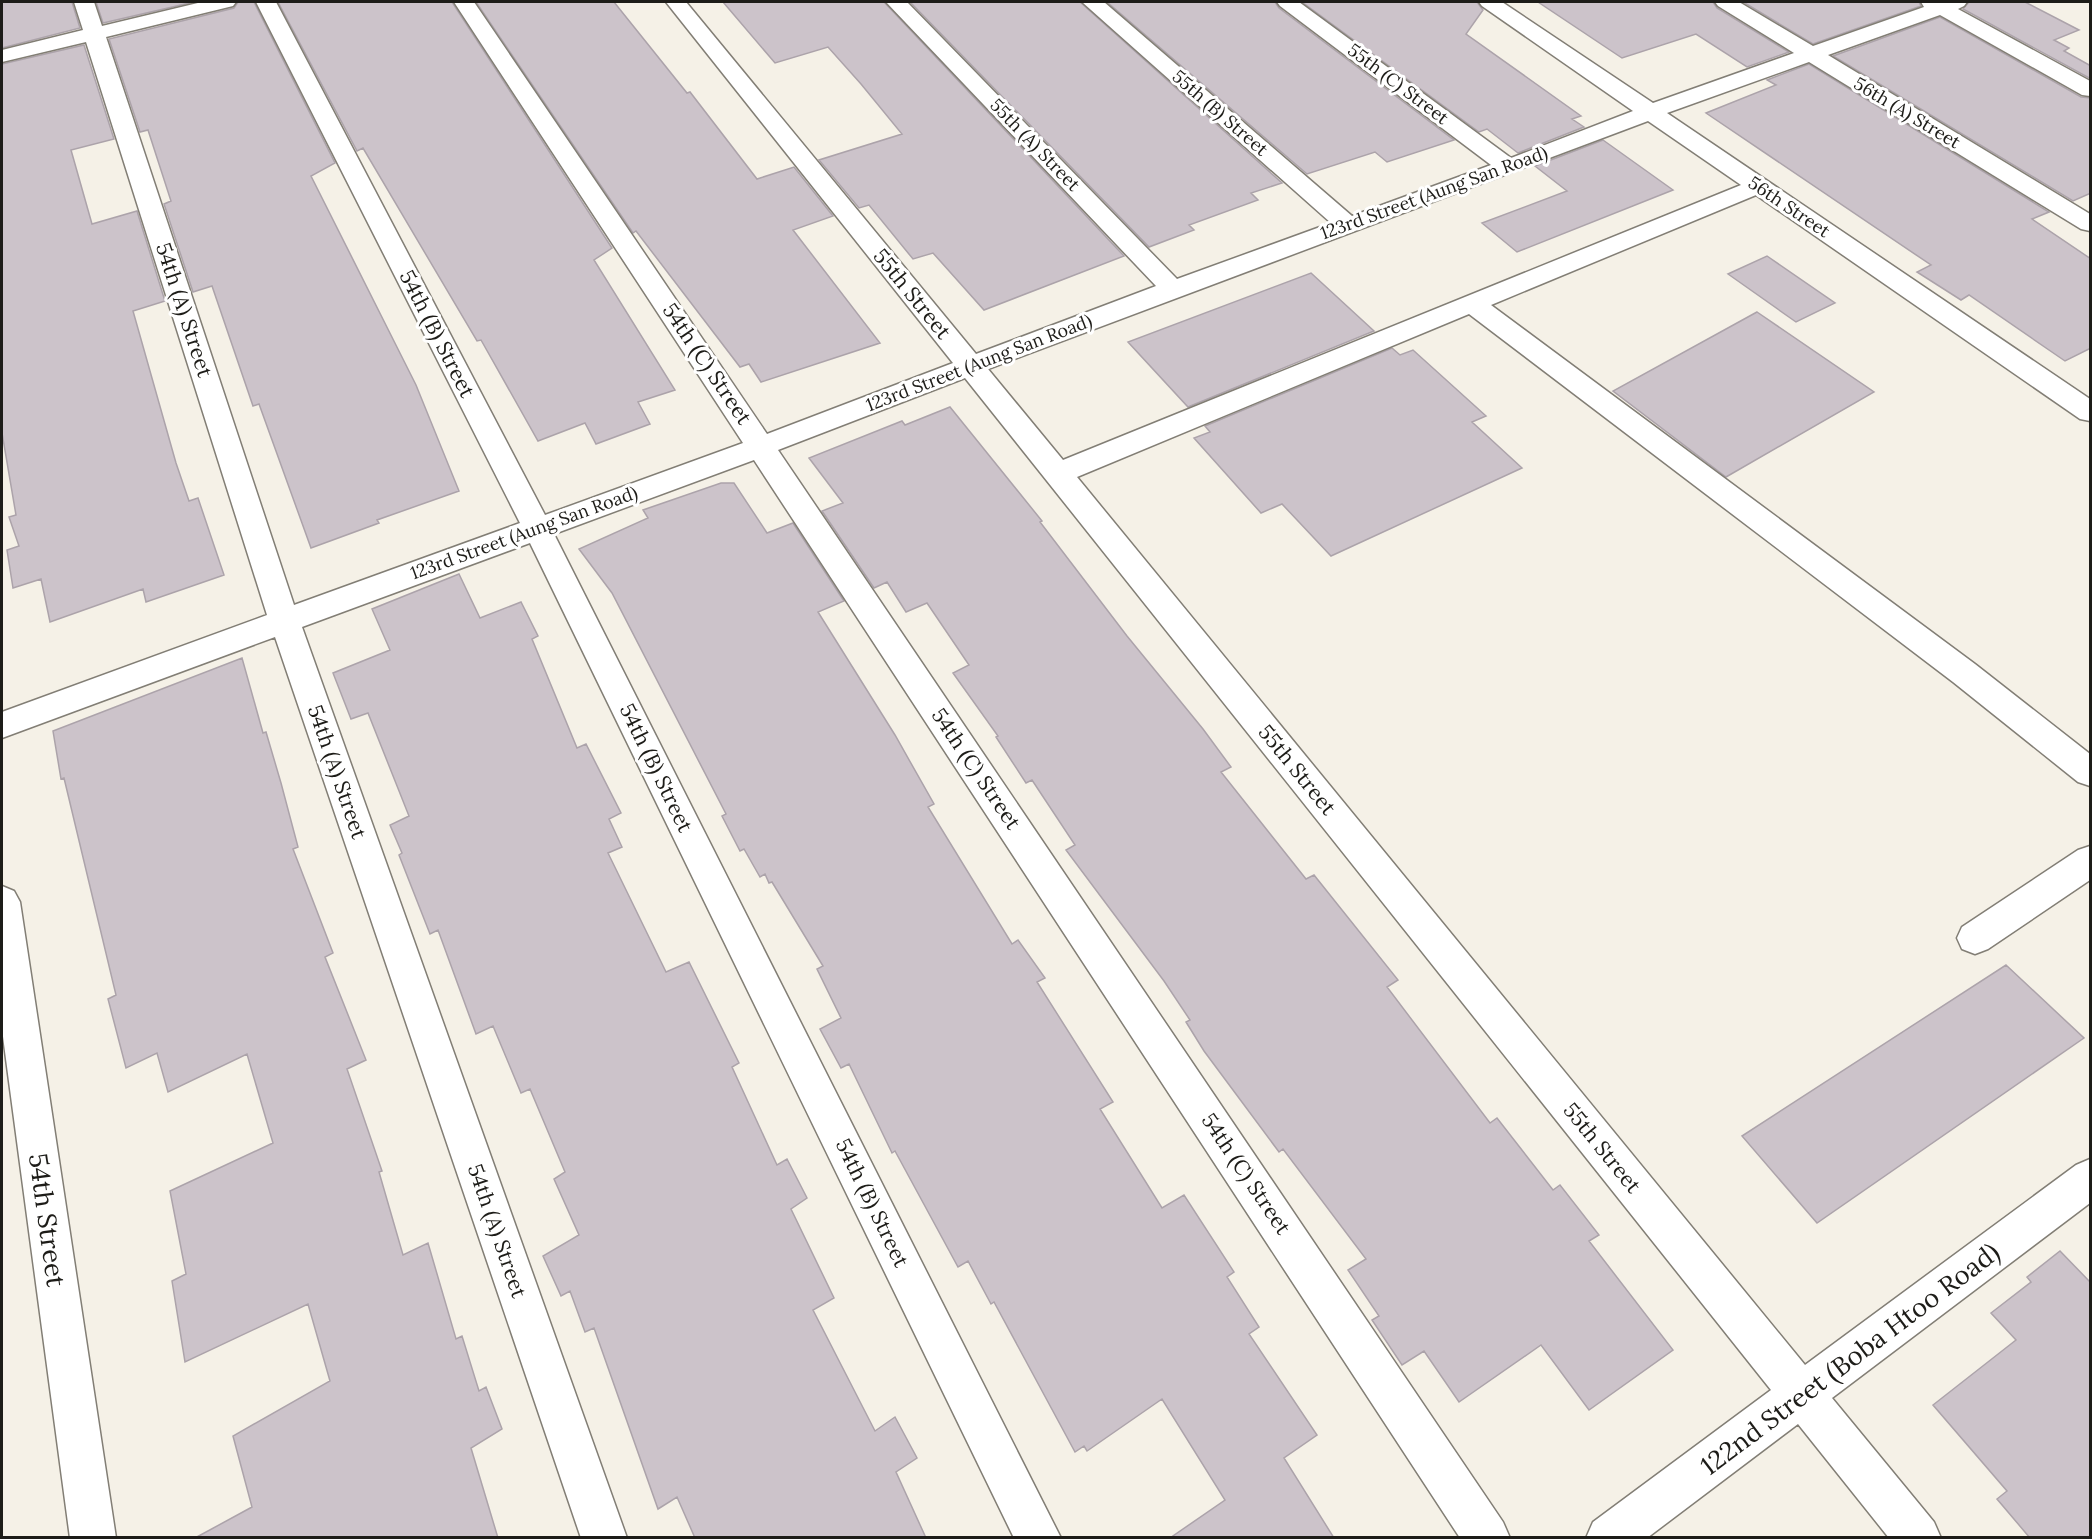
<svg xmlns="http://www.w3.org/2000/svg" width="2092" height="1539" viewBox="0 0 2092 1539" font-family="Lora,serif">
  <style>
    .building { fill: #ccc3ca; stroke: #aca3aa; stroke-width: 1.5 }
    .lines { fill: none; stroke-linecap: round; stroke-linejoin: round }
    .minor-casing { stroke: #827e75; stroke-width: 3 }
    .minor { fill: #fff; fill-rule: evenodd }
    .labels { text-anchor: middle; stroke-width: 6; stroke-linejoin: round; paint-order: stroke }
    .far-street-label { font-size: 18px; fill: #1d1c18; stroke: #fff }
    .street-label { font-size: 21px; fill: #1d1c18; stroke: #fff }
    .near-street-label { font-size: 26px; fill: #1d1c18; stroke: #fff }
  </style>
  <rect width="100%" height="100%" fill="#f5f1e7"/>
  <path class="building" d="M2,2H72L80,28L2,48Z
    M96,2H194L103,23Z
    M238,2H254L335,163L311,176L416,385L459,491L377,520L379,523L311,548L259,404L253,406L212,286L193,292L164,204L171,201L148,130L140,132L109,39L234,8Z
    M278,2H452L612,248L594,260L675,390L638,402L650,424L596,444L585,423L538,441L481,340L477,341L363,148L357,151Z
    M476,2H614L687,93L690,92L757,179L794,167L833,216L793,230L880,343L761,382L749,364L740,367L636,231L633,233Z
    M723,2H884L1124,256L984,310L933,253L913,259L869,205L859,208L819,160L902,134L861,84L828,47L775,63Z
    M910,2H1080L1282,183L1251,193L1258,200L1189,225L1194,230L1149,247Z
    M1107,2H1275L1279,8L1454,140L1387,162L1375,152L1307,174Z
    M1302,2H1477L1483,10L1466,34L1581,116L1572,119L1584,127L1518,153L1487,129L1479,132Z
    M1538,2H1713L1717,8L1789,52L1747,67L1696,34L1622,58Z
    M1743,2H1919L1921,6L1813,44Z
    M1969,2H2025L2079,30L2054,40L2069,48L2064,51L2091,66V79L1963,9Z
    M1940,17L2081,97L2091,98V193L2073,201L1833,56Z
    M84,45L114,139L71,150L92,224L137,211L165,301L133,311L176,463L189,501L198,498L224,575L146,602L143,589L50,622L41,579L13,588L7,550L19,546L9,517L16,515L2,433V64Z
    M1809,64L2049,212L2032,219L2091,259V348L2065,361L1969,295L1961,300L1917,272L1931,265L1706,113L1776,85L1767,80Z
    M1603,140L1673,190L1517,252L1482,223L1567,191L1535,166Z
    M1767,256L1835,303L1796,322L1728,274Z
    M1311,273L1374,331L1188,407L1128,342Z
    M1757,312L1874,392L1726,477L1613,391Z
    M1392,348L1400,355L1413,350L1486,416L1472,422L1522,468L1331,556L1282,504L1261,513L1194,438L1210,432L1205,426Z
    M950,407L1042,521L1040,522L1127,636L1203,729L1231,767L1221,772L1306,879L1314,875L1398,980L1387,987L1490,1123L1497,1118L1553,1190L1560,1185L1599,1235L1589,1241L1673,1350L1589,1410L1541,1345L1459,1402L1424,1351L1402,1365L1372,1320L1379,1316L1348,1270L1366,1259L1283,1149L1279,1152L1204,1051L1186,1022L1190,1020L1164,981L1066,850L1075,845L1032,780L1026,783L996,737L998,736L953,673L969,665L927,603L906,612L887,582L874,588L822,511L843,503L809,458L902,421L905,425Z
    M721,483H734L767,533L793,523L844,601L818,612L895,735L934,804L928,807L1012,944L1018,940L1045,978L1037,982L1113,1102L1100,1109L1162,1208L1184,1195L1234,1272L1227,1277L1259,1327L1249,1334L1317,1435L1284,1458L1334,1538H1170L1225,1500L1162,1399L1087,1451L1084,1446L1075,1452L994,1302L991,1304L968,1261L958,1267L895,1151L892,1153L849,1064L841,1068L820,1029L841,1018L817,969L823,966L772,882L769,883L765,874L760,877L744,849L740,851L722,816L726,814L612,593L579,549L648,518L643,510Z
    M459,574L480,618L521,602L538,636L532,639L577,748L586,744L621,813L609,819L622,847L608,853L666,972L689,962L739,1063L732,1067L777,1165L787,1159L807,1198L791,1209L834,1298L813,1310L875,1431L895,1417L917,1458L896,1472L926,1538H695L677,1497L658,1509L594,1328L585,1332L570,1291L561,1296L543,1256L579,1235L554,1179L565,1172L530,1089L521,1093L493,1026L476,1034L438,930L430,934L399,855L402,853L390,825L409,816L368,713L351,719L333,673L390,650L372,609Z
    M242,658L263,733L266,732L281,783L298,847L293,849L333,953L325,957L366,1060L347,1069L382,1171L379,1172L403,1255L428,1243L456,1339L462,1336L479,1391L486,1387L502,1429L471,1448L498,1538H195L252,1507L233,1436L330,1381L308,1304L185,1362L172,1281L186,1274L170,1191L273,1143L247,1054L168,1092L157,1053L126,1068L108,999L116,995L64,778L61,779L53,731Z
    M2006,965L2084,1038L1817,1223L1742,1136Z
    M2060,1251L2091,1283V1538H2030L1997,1499L2007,1491L1933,1405L2016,1340L1991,1313L2031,1282L2027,1277Z"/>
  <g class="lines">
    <g class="minor-casing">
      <path id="minor" d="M74,2H94L102,26L202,2H236L233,6L106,37L294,605L520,523L256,2H276L545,515L743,443L454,2H474L767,434L953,363L666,2H686L976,354L1156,286L886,2H907L1177,279L1331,223L1082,2H1104L1352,216L1491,165L1280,6L1277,2H1299L1511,158L1633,111L1482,6L1479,2H1502L1653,103L1794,53L1718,6L1715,2H1739L1813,46L1924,7L1921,2H1967L1964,6L1958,9L2090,81V96L2082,95L1940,15L1828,55L2090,214V231L2081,229L1809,62L1667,113L2090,399V421L2080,419L1756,195L1491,305L1975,664L2090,754V786L2078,782L1953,682L1469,314L1077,477L1805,1365L2076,1165L2090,1159V1203L1832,1398L1934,1522L1941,1538H1889L1798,1424L1647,1538H1586L1593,1522L1771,1390L965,378L778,450L1503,1522L1510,1538H1460L754,460L554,534L1061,1538H1014L530,543L302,627L627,1538H581L275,637L2,738V712L267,615L86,42L2,62V50L83,30ZM1648,121L1741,185L1063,460L988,369Z
        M2090,846V880L1988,949L1975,954L1962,949L1957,938L1962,927L2078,850Z
        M2,886L14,891L20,902L116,1538H70L2,1029Z"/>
    </g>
    <use href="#minor" class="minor"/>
  </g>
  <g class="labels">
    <g class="far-street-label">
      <text transform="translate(1398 84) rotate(37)" y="6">55th (C) Street</text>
      <text transform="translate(1220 113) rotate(41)" y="6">55th (B) Street</text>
      <text transform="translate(1907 113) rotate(31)" y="6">56th (A) Street</text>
      <text transform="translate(1035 145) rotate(46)" y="6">55th (A) Street</text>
      <text transform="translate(1434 193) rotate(-20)" y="6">123rd Street (Aung San Road)</text>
      <text transform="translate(1789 207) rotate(34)" y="6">56th Street</text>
      <text transform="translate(979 363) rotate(-21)" y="6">123rd Street (Aung San Road)</text>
      <text transform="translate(524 533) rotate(-20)" y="6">123rd Street (Aung San Road)</text>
    </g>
    <g class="street-label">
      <text transform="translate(912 294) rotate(51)" y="7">55th Street</text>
      <text transform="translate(184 310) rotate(72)" y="7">54th (A) Street</text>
      <text transform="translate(437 334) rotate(63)" y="7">54th (B) Street</text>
      <text transform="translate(707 364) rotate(56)" y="7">54th (C) Street</text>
      <text transform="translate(656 768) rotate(64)" y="7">54th (B) Street</text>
      <text transform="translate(976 769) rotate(56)" y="7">54th (C) Street</text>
      <text transform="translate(1297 770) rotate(51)" y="7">55th Street</text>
      <text transform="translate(337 772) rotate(71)" y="7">54th (A) Street</text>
      <text transform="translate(1602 1148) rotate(51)" y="7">55th Street</text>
      <text transform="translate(1246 1174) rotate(56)" y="7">54th (C) Street</text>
      <text transform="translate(872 1203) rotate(64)" y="7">54th (B) Street</text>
      <text transform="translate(497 1231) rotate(71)" y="7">54th (A) Street</text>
    </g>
    <g class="near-street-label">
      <text transform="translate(47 1220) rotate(82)" y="9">54th Street</text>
      <text transform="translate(1850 1359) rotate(-37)" y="9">122nd Street (Boba Htoo Road)</text>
    </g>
  </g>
  <rect width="2092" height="1539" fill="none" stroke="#1d1c18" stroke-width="6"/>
</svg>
